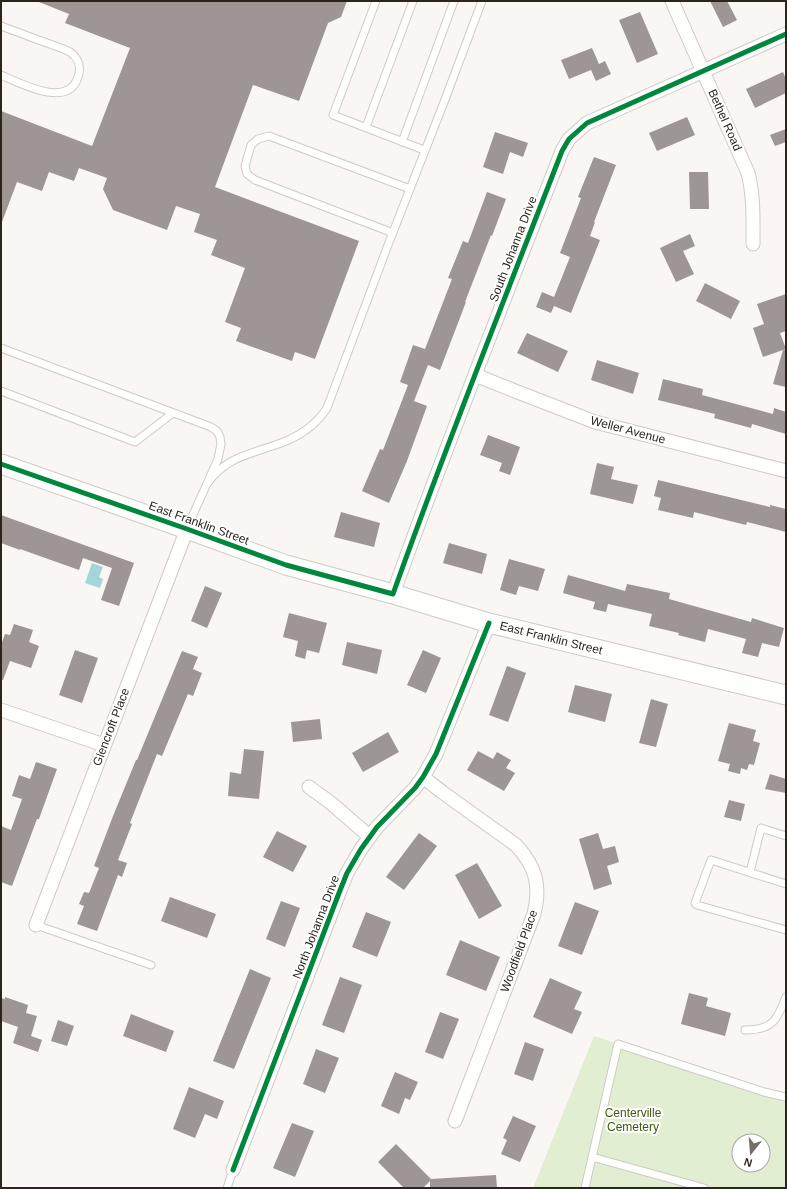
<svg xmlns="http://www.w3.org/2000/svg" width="787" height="1189" viewBox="0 0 787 1189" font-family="Helvetica,sans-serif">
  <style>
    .green { fill: #e1eed1; fill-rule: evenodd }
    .water { fill: #a3d7d7 }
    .building { fill: #9d9694 }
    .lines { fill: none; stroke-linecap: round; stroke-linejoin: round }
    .lane-casing { stroke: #d0cac5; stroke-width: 9 }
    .street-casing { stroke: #d0cac5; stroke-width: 15 }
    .secondary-casing { stroke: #d0cac5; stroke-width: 21 }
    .lane { stroke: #fefefd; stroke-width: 7 }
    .street { stroke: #fefefd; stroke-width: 13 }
    .secondary { stroke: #fefefd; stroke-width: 19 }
    .cycleway-casing { stroke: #fff; stroke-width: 8 }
    .cycleway { stroke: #00873e; stroke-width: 5 }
    .labels { text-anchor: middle; stroke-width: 4; stroke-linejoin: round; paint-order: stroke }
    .street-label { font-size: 12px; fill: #2d251c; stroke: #fff }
    .park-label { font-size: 12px; fill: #3c5a0e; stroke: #fff }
  </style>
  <rect width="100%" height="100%" fill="#f9f6f4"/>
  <path class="green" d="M594,1036L764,1092L786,1097V1188H533ZM739,1141H763V1165H739Z"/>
  <path class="water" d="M92,563L103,567L99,577L103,579L100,588L85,583Z"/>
  <path class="building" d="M39,1H347L341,17L328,23L299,101L253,85L215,187L359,241L315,359L295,352L292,361L236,341L241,328L225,322L245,268L211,255L217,240L194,232L200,214L176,206L167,230L113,210L103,189L107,178L79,168L74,181L49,172L42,191L17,182L2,222L1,221V111L92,146L130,48L65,23L69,14L39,2Z
    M710,1H727L737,20L723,27Z
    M640,12L658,54L637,63L619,20Z
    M592,48L599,64L605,61L611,74L596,81L591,70L569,79L561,60Z
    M783,72L786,79V93L755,108L746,89Z
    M687,117L695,135L657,151L649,133Z
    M786,129V142L775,146L770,135Z
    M495,132L528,143L523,157L510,152L503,174L483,167Z
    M594,157L616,165L594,222H595L590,236L600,240L571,313L554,306L551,313L536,307L542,292L554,297L570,257L560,253L581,198L578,197Z
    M689,172H708L709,209H690Z
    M487,192L506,199L492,236L491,235L465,302H466L440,370L428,365L414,401L427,406L407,461L389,503L362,491L380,449L383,450L408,385L400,382L413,345L425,349L452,279L448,278L463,241L468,243Z
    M690,234L695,246L683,251L694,274L676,282L660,248Z
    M705,283L740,301L731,319L696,301Z
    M786,294V331L780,333L786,349L783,350H786V387L773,384L783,350L763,357L753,328L764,324L757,304Z
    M527,333L568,351L558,372L517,353Z
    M597,360L639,373L633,394L591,380Z
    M663,379L703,389L702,395L773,414L774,408L786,412V434L752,424L751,428L714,418L715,414L658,400Z
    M488,435L520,447L510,475L499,471L502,463L480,455Z
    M597,463L614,467L611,479L638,485L633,504L590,494Z
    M658,480L770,507V505L786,509V532L747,522L746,525L694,512L693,518L658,510L661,498L654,496Z
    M341,512L380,523L374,547L334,537Z
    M1,515L134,563L119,606L101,600L112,568L83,558L79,570L20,549V550L1,543Z
    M449,543L487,554L482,574L443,563Z
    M509,559L545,569L538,591L519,586L516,595L500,590Z
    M568,575L625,591L627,584L670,593L669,599L751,622L752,618L784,628L779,647L762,643L758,657L742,653L746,639L708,629L705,642L678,635L679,633L649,626L652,614L608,604L606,612L593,609L595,602L563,593Z
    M205,586L222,593L207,628L191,621Z
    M289,613L327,623L319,653L307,650L305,659L295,656L298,641L283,637Z
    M14,624L33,630L29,642L39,646L31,668L10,661L3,680H1V645L5,634L10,635Z
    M347,642L382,650L377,674L342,665Z
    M75,650L98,658L82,703L59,695Z
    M423,650L441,658L426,693L407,685Z
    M182,651L198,657L193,669L202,673L193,696L188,694L162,756L157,754L130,823L132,824L118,860L127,863L122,877L118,875L97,931L77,924L84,906L79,904L84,892L89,893L99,868L94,866L113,816L136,760H137Z
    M507,666L526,673L508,722L489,715Z
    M575,685L612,694L605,722L568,712Z
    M651,699L668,704L656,747L639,743Z
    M320,719L322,739L293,742L291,722Z
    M729,723L756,730L753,741L760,743L754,765L749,764L747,770L741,768L740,774L728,771L730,764L718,761Z
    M388,732L399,752L363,772L352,753Z
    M244,749L264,751L259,799L228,796L230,772L241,774Z
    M478,751L493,759L497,752L511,760L506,768L515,773L504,791L467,770Z
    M36,762L57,769L39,819H37L12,886L1,882V826L11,830L22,799L12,796L19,775L30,779Z
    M770,774L786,779V793L765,789Z
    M729,800L745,804L741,821L724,817Z
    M277,831L307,846L293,872L263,857Z
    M419,833L437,846L404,890L386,877Z
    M598,833L603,849L615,846L619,862L607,866L612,884L594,890L579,839Z
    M477,863L502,906L479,919L455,875Z
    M170,897L216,914L207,938L161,921Z
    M281,901L300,908L285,947L266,939Z
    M575,902L599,911L582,955L558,946Z
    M366,912L391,922L377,957L352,947Z
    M460,940L500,957L486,991L446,975Z
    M250,969L271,978L234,1069L213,1061Z
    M340,977L362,985L344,1033L322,1025Z
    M550,978L582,992L574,1009L582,1012L572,1034L533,1017Z
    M689,993L708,998L706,1006L731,1013L725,1036L681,1024Z
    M5,997L28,1005L26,1013L37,1016L31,1036L42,1040L38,1052L13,1043L18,1027L1,1021V998L5,999Z
    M440,1012L459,1019L443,1059L425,1052Z
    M131,1014L174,1031L166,1052L123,1036Z
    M58,1020L74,1026L67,1046L51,1041Z
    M525,1042L544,1049L533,1081L514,1074Z
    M316,1049L339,1058L325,1093L303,1084Z
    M395,1072L418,1082L410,1100L405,1098L399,1114L381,1106Z
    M189,1087L224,1101L217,1119L205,1114L195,1138L173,1129Z
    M513,1116L536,1126L520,1162L501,1154L507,1140L503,1138Z
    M292,1123L314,1131L295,1177L273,1168Z
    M396,1144L431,1179L496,1175L497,1188H430V1181L423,1188H404L378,1162Z"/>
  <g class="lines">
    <g class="lane-casing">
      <path id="lane" d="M376,1L333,115L424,150
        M1,26C15,31 30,37 44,42C53,45 62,48 70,52C77,57 81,65 79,73C72,111 22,84 1,75
        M366,127L413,1
        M402,142L454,1
        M393,233L255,180L247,174L245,166L251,145L258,139L269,136L410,189
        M1,348L211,427L217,431L220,437L221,444L218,459L187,528
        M1,391L135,442L173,413
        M207,484C226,456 252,454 281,443C300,436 316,425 327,408L388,245L446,97L482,1
        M750,872L761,828L786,836
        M786,884L711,860L695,903L697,905L786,930
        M36,925L151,965
        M745,1030C772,1030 777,1021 786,997
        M592,1157L704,1188
        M227,1188L233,1170
        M585,1188L618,1044L764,1092L786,1097"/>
    </g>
    <g class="street-casing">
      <path id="street" d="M672,1L748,173C754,196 753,220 753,244
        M475,375L515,391L595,422L786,471
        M393,594C446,445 505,298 562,151L569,139L587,123L786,34
        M1,710L104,745
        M423,777L442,792L516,845C536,867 541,885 534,914L455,1121
        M309,787L331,803L369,836
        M36,925L187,529
        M233,1170L339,893L347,873L361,849L377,827L415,788L423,777L436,754L489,623"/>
    </g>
    <g class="secondary-casing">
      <path id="secondary" d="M1,464L187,529L286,565L393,594L489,623L786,695"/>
    </g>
    <use href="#lane" class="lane"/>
    <use href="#street" class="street"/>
    <use href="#secondary" class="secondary"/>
    <g class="cycleway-casing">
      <path id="cycleway" d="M1,464L187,529L286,565L393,594C446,445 505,298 562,151L569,139L587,123L786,34
        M233,1170L339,893L347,873L361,849L377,827L415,788L423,777L436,754L489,623"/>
    </g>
    <use href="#cycleway" class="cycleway"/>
  </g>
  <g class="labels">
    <g class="street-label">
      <text transform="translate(725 120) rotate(66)" y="4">Bethel Road</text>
      <text transform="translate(513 249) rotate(-69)" y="4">South Johanna Drive</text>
      <text transform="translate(628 430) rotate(15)" y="4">Weller Avenue</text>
      <text transform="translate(199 523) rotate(20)" y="4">East Franklin Street</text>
      <text transform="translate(551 638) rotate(14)" y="4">East Franklin Street</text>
      <text transform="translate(111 727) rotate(-69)" y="4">Glencroft Place</text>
      <text transform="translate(316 927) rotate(-69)" y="4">North Johanna Drive</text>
      <text transform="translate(519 951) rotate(-70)" y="4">Woodfield Place</text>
    </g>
    <g class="park-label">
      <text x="633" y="1117">Centerville<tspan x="633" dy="14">Cemetery</tspan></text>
    </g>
  </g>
  <rect width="787" height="1189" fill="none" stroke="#2d251c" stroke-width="4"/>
  <g transform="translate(751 1153) rotate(197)"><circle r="19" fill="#ffffff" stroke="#aba8a4"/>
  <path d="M0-3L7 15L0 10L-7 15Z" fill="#746e68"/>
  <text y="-6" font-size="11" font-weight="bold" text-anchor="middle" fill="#2d251c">N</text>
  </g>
</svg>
